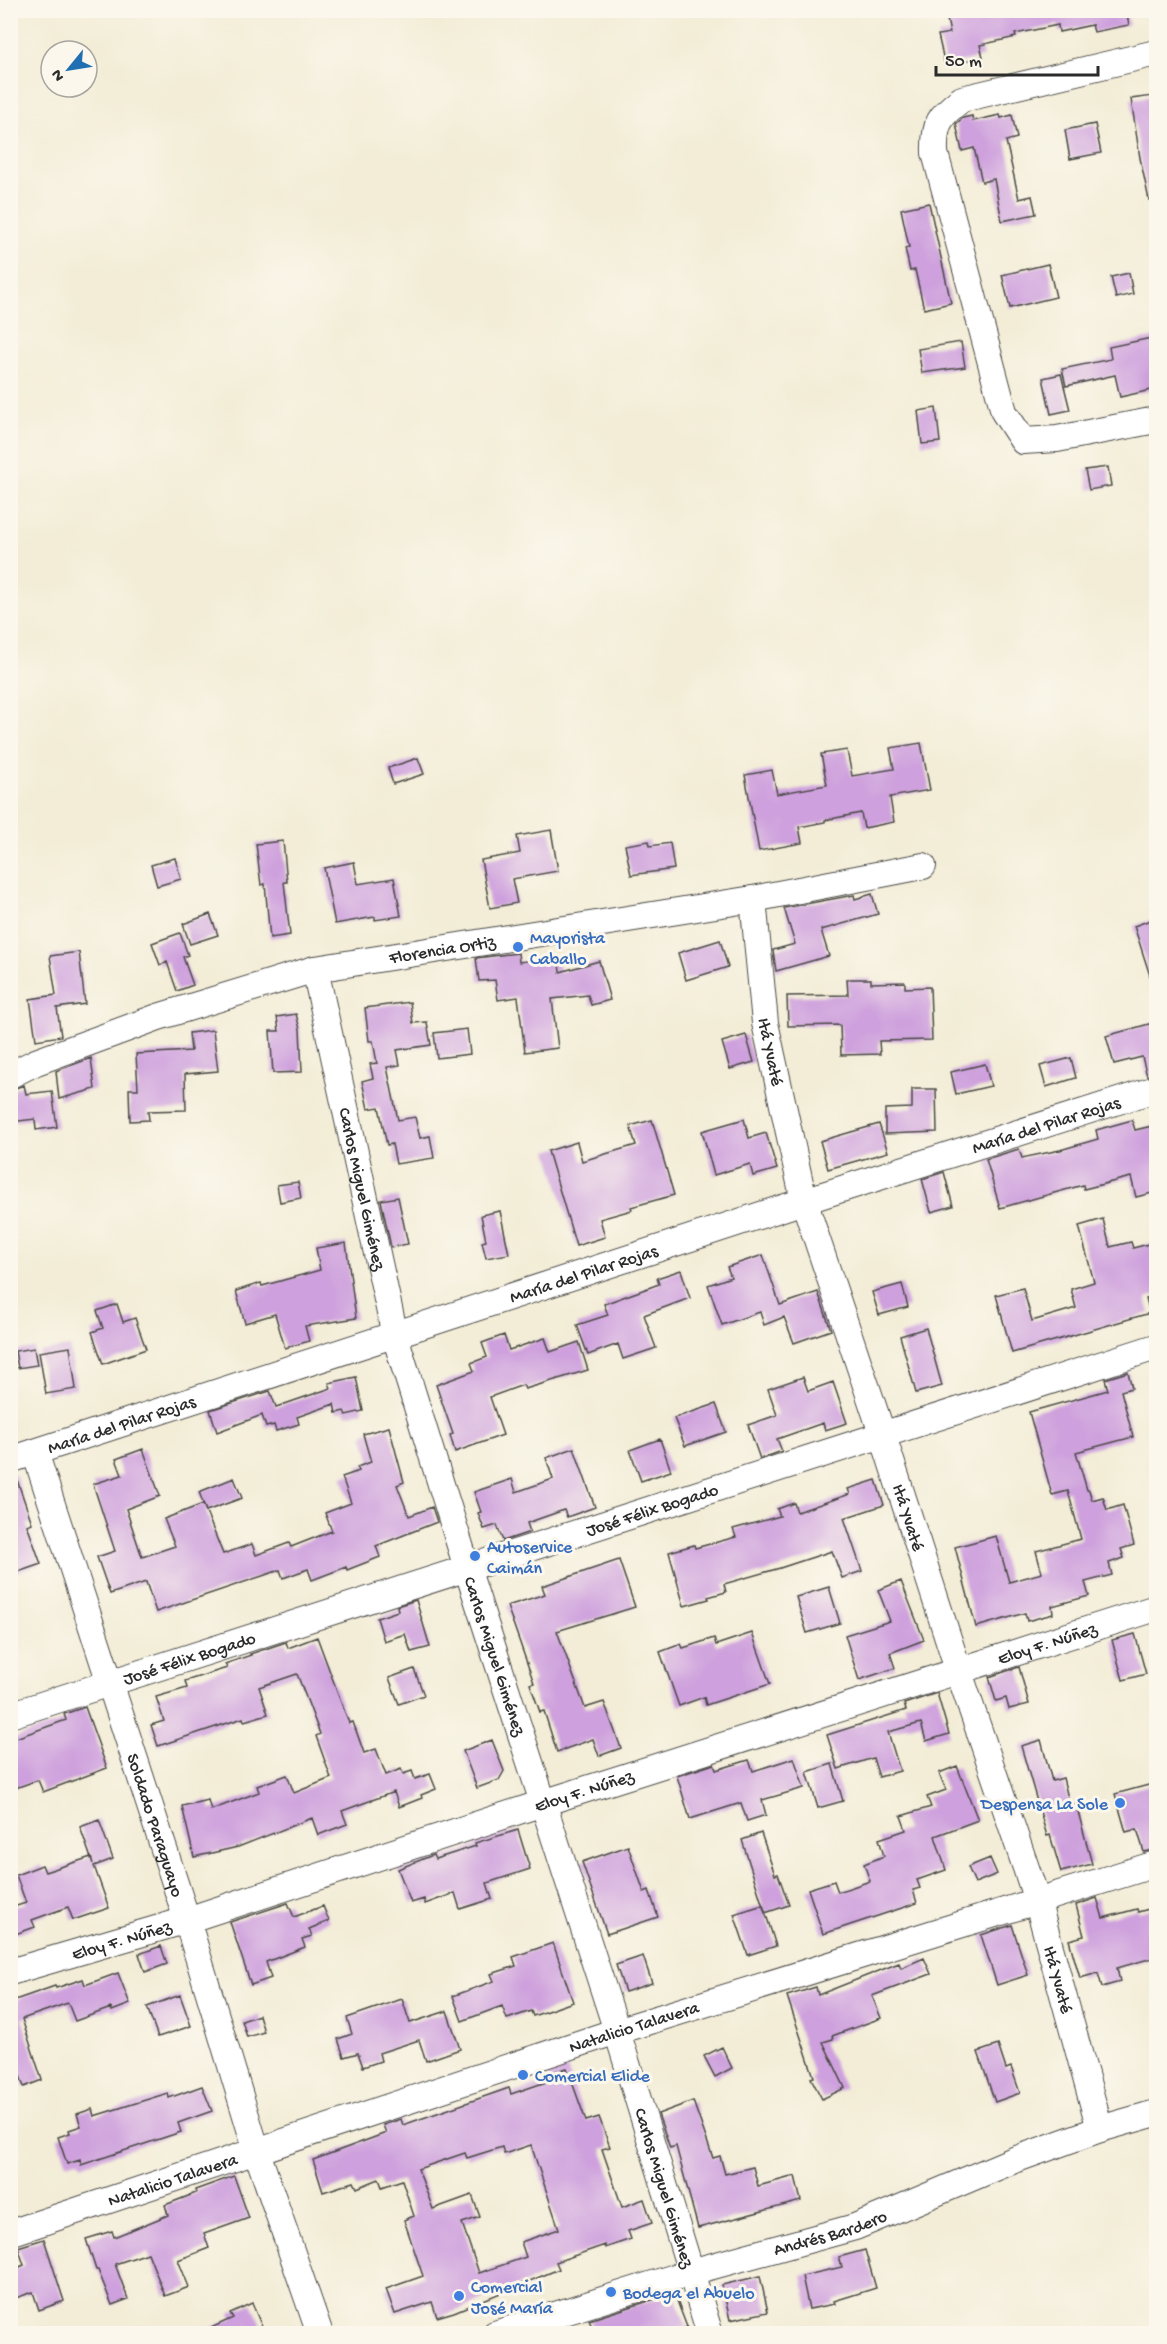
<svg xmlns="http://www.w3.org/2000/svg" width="1167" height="2344" viewBox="0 0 1167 2344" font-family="'Gochi Hand',sans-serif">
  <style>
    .building { fill: #cea0dd; fill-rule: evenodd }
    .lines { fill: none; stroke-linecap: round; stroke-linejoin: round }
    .minor-casing { stroke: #494845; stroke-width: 28 }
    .minor { stroke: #fff; stroke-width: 26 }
    .shop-dot { fill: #3f7fe0; stroke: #fbf7ec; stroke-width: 2 }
    .labels { text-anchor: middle; stroke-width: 6; stroke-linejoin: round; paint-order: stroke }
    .shop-label { font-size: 18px; fill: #366cbe; stroke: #fbf7ec; text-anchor: start }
    .street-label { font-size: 18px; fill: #2b2b2b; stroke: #fbf7ec }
  </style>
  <rect width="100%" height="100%" fill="#fbf7ec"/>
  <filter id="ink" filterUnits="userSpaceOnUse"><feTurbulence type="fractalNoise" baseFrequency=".0167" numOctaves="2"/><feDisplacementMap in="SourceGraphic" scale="12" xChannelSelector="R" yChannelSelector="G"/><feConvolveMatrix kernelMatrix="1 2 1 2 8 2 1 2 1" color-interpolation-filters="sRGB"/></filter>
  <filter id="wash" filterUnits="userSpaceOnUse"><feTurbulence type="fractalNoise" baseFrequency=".008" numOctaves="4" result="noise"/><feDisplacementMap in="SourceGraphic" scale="24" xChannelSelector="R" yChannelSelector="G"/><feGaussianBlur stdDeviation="1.35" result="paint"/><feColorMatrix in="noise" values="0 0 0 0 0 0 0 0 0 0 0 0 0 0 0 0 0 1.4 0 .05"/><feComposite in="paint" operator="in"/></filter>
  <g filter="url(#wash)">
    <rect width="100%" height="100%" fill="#f3edd7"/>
    <g id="blocks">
      <path class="building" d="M945,10H1126L1129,25L1094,32L1092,25L1059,32L1058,25L1015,34L1016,37L980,45L983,57L945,65L938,35L950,33Z
        M1153,96L1156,118V199L1149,200L1140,158L1131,99Z
        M1000,115L1001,118L1012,115L1017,138L1006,141L1019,199L1032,196L1036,214L1002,221L994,179L982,182L974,148L962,151L956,124L963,118L972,116L973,121Z
        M1095,124L1101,153L1070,159L1065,130Z
        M929,203L951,303L924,309L915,270L910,271L905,248L909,247L901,209Z
        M1048,264L1056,297L1010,308L1002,275Z
        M1129,273L1133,294L1116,298L1111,277Z
        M1156,337V389L1120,397L1115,375L1066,386L1062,369L1111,359L1109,347Z
        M961,342L965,367L922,373L918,349Z
        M1061,374L1070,410L1051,414L1043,378Z
        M936,408L940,442L922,444L918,411Z
        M1108,467L1111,486L1089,490L1085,470Z
        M921,743L930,790L890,797L894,822L864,828L861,813L825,820V822L799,827L802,843L759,851L745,775L772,770L777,794L827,785L821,754L847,750L852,776L894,769L890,748Z
        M418,758L424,774L393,784L388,768Z
        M551,830L558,871L512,879L517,903L490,908L481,860L520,853L517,836Z
        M283,841L287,882H284L290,935L270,938L265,884L261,885L256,844Z
        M649,841L650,846L670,843L674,869L631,875L625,845Z
        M175,858L181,879L157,886L151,865Z
        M354,862L358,884L394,878L401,916L375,920V917L335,924L324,868Z
        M872,894L878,914L821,930L829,956L776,971L773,950L795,944L784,908L854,895L855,899Z
        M210,914L218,935L190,944L183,924Z
        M1156,918V985H1153L1134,926Z
        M180,933L188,955L183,957L193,985L177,991L167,962L160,965L152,943Z
        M720,940L728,967L686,980L678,953Z
        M79,952L85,1004L57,1008L61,1036L36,1040L30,999L56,995L50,956Z
        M518,953L519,962L558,957L560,972L599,961L610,1000L591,1005L588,995L552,999L558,1048L525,1052L518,997L498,1000L495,980L479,981L476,958Z
        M847,979H871V983L905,982V988L930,987L932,1040L879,1041L880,1054L841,1055L840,1025L788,1026L787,996L848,995Z
        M410,1002L413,1023L427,1022L431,1045L397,1050L400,1065L387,1067L398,1120L415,1117L420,1138L430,1136L434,1158L396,1164L392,1144L387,1145L379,1107L368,1109L362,1081L373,1078L370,1064L377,1063L373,1041H369L365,1008Z
        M296,1014L300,1029L302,1072L273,1073L270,1031H279L277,1017Z
        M1156,1022V1074L1147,1076L1142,1057L1114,1064L1106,1036Z
        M467,1029L470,1054L437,1058L434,1033Z
        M213,1030L218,1071L185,1074L186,1110L148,1111L149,1120L130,1121L129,1089H138L136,1054L191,1051L189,1033Z
        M746,1035L754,1062L730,1069L722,1042Z
        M91,1058L95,1089L59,1099L56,1071Z
        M1071,1058L1076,1078L1046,1087L1040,1066Z
        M985,1064L991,1086L956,1094L951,1072Z
        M24,1085L26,1094L52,1091L57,1127L36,1130L35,1119L10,1122V1090Z
        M912,1089H936L937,1132L885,1134V1109L912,1108Z
        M744,1119L749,1138L766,1133L777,1169L753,1176L750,1164L714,1175L702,1131Z
        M652,1120L674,1195L631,1207L632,1210L600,1219L605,1237L576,1246L548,1151L577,1142L582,1161L636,1145L630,1126Z
        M1132,1120L1135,1130L1156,1125V1192L1136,1197L1131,1177L1084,1189L1083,1185L1000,1208L986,1159L1019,1149L1022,1158L1060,1150L1098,1139L1096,1130Z
        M879,1124L888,1152L828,1169L820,1141Z
        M944,1172L953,1206L931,1212L922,1179Z
        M298,1182L301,1198L280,1202L277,1185Z
        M398,1197L408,1244L391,1247L381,1200Z
        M500,1211L509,1254L486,1258L482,1242L486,1241L481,1215Z
        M1103,1219L1110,1247L1131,1242L1133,1248L1156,1242V1295L1146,1298L1150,1313L1012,1353L996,1295L1023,1288L1032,1321L1076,1308L1071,1289L1094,1282L1079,1226Z
        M346,1243L356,1318L305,1326L309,1341L285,1348L275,1314L245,1323L236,1291L261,1283L262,1286L320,1270L316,1248Z
        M763,1255L780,1305L818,1292L831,1330L794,1343L784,1317L764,1325L760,1312L722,1325L708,1285L731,1277L727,1267Z
        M681,1270L690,1298L644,1315L656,1348L623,1359L618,1344L588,1355L577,1325L608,1315L604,1304L659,1284L657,1278Z
        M902,1284L908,1307L879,1315L872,1292Z
        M117,1304L123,1322L135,1318L146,1349L103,1364L92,1332L103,1328L97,1311Z
        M926,1328L942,1386L916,1393L900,1336Z
        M504,1335L509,1350L545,1338L550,1352L579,1342L588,1370L525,1389L523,1385L490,1397L503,1435L455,1452L450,1435L453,1434L436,1385L474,1371L471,1363L487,1357L482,1343Z
        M70,1347L76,1389L46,1394L39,1352Z
        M34,1348L37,1365L18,1368L15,1351Z
        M1128,1372L1132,1388L1121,1391L1133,1437L1076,1452L1087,1490H1089L1092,1500L1103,1497L1107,1510L1123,1505L1134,1545L1121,1549L1124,1558L1109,1563L1112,1575L1085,1582L1089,1596L1052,1606L1053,1614L1027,1621L1025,1613L976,1627L955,1547L996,1536L1009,1582L1042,1573L1036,1551L1081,1539L1068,1491L1052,1495L1029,1412L1108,1390L1105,1379Z
        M356,1377L363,1411L346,1415L344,1411L336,1413L334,1404L297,1417L299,1424L276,1431L274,1425L266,1427L262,1415L217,1432L210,1410L270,1391L276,1407L331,1388L329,1383Z
        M803,1377L808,1391L833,1382L847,1423L825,1430L823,1423L777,1439L782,1451L760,1459L748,1425L777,1415L768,1389Z
        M716,1404L726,1432L685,1446L674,1418Z
        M389,1427L404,1482L397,1485L409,1516L432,1507L437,1522L376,1546L380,1557L347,1570L346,1567L312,1580L308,1569L283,1578L280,1570L156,1612L146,1582L110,1594L97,1557L115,1551L93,1484L122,1475L116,1459L143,1449L160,1496L126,1509L142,1557L175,1546L164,1519L203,1504L223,1554L252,1544L256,1555L289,1543L291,1547L332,1531L325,1513L351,1503L342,1477L359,1471L357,1467L371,1462L363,1434Z
        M660,1439L671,1471L641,1481L630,1450Z
        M574,1448L595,1507L567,1517L564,1510L527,1523L530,1532L503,1541L497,1525L484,1529L478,1513L481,1512L474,1492L512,1479L516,1492L553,1479L546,1458Z
        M15,1474L32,1523L27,1525L41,1564L15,1573L10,1558V1475Z
        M234,1478L242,1498L206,1511L199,1492Z
        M876,1480L884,1505L844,1518L862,1571L842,1578L832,1551L780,1568L724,1584L726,1592L708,1597L709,1599L684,1606L669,1552L694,1545L695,1548L736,1537L733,1529L780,1516L777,1509L794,1503L797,1512L850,1494L848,1489Z
        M619,1560L635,1607L557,1631L585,1708L604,1702L621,1748L599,1756L593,1739L557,1752L544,1711L540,1712L530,1684L534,1683L507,1606L545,1594L542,1586Z
        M901,1581L924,1640L890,1653L895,1668L859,1680L845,1635L890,1621L878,1590Z
        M829,1587L840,1623L807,1633L796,1597Z
        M416,1600L430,1647L411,1652L405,1634L384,1641L377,1618L398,1611L397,1606Z
        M752,1633L770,1684L706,1705L704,1697L679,1706L660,1652L681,1644L683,1648L714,1638L716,1645Z
        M1135,1634L1146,1674L1123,1680L1112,1640Z
        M317,1637L349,1723L353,1722L364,1753L376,1749L386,1775L401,1769L403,1774L412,1771L415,1779L430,1774L436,1789L421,1795L422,1798L399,1807L394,1792L342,1811L347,1824L318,1835L312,1818L238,1847L194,1857L182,1806L208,1800L211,1810L259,1792L257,1786L287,1775L294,1793L331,1778L316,1736L320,1734L297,1674L259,1687L268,1714L244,1721L243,1718L158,1746L151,1725L164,1721L156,1697L187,1688L185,1681L227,1668L225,1664L251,1655L250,1654L286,1642L288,1648Z
        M1019,1667L1029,1704L1009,1709L1006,1698L996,1701L989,1677Z
        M414,1669L424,1695L399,1704L389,1678Z
        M937,1693L949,1734L926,1741L921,1723L888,1732L900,1771L879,1777L873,1758L838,1769L827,1735L906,1710L904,1704Z
        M85,1707L107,1768L43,1792L38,1780L10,1790V1740L66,1720L64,1714Z
        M492,1740L504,1771L499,1780L477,1788L463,1751Z
        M1041,1740L1052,1781L1063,1778L1070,1806L1076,1804L1092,1864L1061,1872L1050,1835L1047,1836L1021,1746Z
        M794,1758L804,1788L762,1800L766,1815L747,1821L741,1803L690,1819L677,1776L714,1764L716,1770L749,1760L753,1771Z
        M832,1764L843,1801L818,1808L807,1772Z
        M957,1766L978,1820L935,1836L946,1870L917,1880L920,1888L913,1890L917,1903L823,1934L808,1889L834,1881L838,1892L870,1881L864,1864L884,1856L879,1839L906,1830L901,1816L931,1807L927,1797L946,1790L939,1773Z
        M1156,1783V1849L1144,1852L1137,1829L1126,1832L1115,1794Z
        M99,1820L113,1859L94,1866L109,1908L73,1920L68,1907L32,1920L35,1927L10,1936V1908L26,1903L16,1875L42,1865L45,1872L91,1857L93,1864L80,1827Z
        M518,1830L530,1869L487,1883L492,1899L460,1909L455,1893L425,1904L424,1899L411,1903L398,1869L433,1855L435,1859L476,1846L475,1843Z
        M761,1833L775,1875L778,1874L789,1905L765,1913L742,1840Z
        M628,1846L644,1892L649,1890L658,1917L607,1934L582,1862Z
        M990,1858L997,1874L975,1883L968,1867Z
        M1097,1898L1103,1918L1137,1909L1138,1912L1156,1907V1957L1117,1968L1120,1982L1102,1987L1098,1973L1080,1978L1069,1940L1084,1936L1076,1905Z
        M288,1903L294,1917L323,1906L329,1921L309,1929L312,1936L302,1939L305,1947L266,1962L271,1978L251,1985L230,1922Z
        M763,1905L776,1946L748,1955L734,1914Z
        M1012,1925L1028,1975L997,1985L981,1935Z
        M553,1943L573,2002L533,2016L531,2011L507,2019L502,2006L462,2021L453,1996L494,1981L491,1974L516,1966L513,1957Z
        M161,1946L167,1964L145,1972L139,1954Z
        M643,1956L652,1983L625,1992L616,1965Z
        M924,1958L931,1974L872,1996L881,2018L832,2036L833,2039L823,2042L845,2088L822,2099L811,2078L814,2077L787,1996L816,1987L818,1995L899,1963L901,1968Z
        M118,1973L130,2004L112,2011L111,2008L75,2021L68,2003L22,2019L42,2080L24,2087L10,2048V1995L13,1994L15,2000L55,1986L56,1988L83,1979L85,1985Z
        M180,1995L191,2026L158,2037L147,2007Z
        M402,1999L410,2023L447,2011L460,2049L426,2061L419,2040L379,2053L381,2061L363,2067L358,2053L344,2057L338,2039L352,2034L347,2018Z
        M259,2015L264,2032L247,2037L242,2021Z
        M998,2045L1006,2069L1011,2067L1020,2093L995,2102L978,2052Z
        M722,2047L732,2068L715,2077L704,2056Z
        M567,2068L586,2121L599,2117L610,2147L602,2149L622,2207L644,2199L652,2223L628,2231L631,2239L605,2248V2245L556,2262L559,2269L454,2312L437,2317L432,2302L395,2314L386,2289L423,2276L404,2220L414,2216L402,2180L382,2187L379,2179L357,2188L354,2182L323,2192L313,2160L386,2133L383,2125L401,2119L403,2125L509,2088L511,2094L549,2081L547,2074ZM531,2145L559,2229L521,2242L526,2257L479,2273L462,2223L480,2217L472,2195L433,2209L418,2169L465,2153L467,2158L502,2147L504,2154Z
        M202,2086L212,2111L178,2123L181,2132L81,2165L80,2160L67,2164L58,2137L70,2133L69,2130L81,2126L77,2114L92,2109L94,2116L168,2093L169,2098Z
        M693,2101L713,2158L720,2156L725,2174L753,2167L758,2186L795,2176L801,2201L698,2228L676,2146L670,2148L658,2114Z
        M234,2176L249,2218L204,2234L209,2248L178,2260L189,2287L165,2296L148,2253L115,2264L128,2299L112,2305L98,2270H96L86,2239L112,2231L114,2237L168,2215L165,2205L196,2193L195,2190Z
        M44,2239L64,2301L39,2310L33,2292L10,2300V2271L24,2265L18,2247Z
        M865,2250L876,2288L834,2301L835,2304L809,2309L802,2276L842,2267L839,2257Z
        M760,2276L768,2312L730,2320L722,2285Z
        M674,2293L687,2327L670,2334H595L589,2320Z
        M252,2303L265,2334H198L233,2318L230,2313Z"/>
    </g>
  </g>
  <g filter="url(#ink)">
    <use href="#blocks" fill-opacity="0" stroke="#494845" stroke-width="1.5"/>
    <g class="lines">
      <g class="minor-casing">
        <g id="minor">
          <path d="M1156,53L962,99C939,116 934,124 935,153L1004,412L1023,441L1057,439L1156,420"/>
          <path id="s1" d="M753,899L765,1023L804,1201L882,1433L959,1672L1037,1900L1100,2129"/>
          <path id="s2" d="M315,969L395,1336L467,1568L617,2031L710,2334"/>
          <path id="s3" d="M10,1075L36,1062L158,1017L315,969L753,899L923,866"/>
          <path id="s4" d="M35,1452L187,1920L257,2152L320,2334"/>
          <path id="s5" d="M10,1460L804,1201L1156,1089"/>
          <path id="s6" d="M10,1715L1156,1347"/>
          <path id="s7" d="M10,1972L187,1920L543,1803L1156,1608"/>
          <path id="s8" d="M10,2233L617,2031L1156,1864"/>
          <path id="s9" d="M495,2334L691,2272L855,2227L1014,2160L1100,2129L1156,2113"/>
        </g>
      </g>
      <use href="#minor" class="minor"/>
    </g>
  </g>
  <g class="shop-dot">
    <circle cx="518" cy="947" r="6"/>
    <circle cx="475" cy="1556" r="6"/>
    <circle cx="1120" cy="1803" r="6"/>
    <circle cx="523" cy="2075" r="6"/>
    <circle cx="611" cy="2292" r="6"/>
    <circle cx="459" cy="2296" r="6"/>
  </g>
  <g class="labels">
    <g class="shop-label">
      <text x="530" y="943">Mayorista<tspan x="530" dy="21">Caballo</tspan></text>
      <text x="487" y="1552">Autoservice<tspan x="487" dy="21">Caimán</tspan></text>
      <text x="1108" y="1809" text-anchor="end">Despensa La Sole</text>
      <text x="535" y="2081">Comercial Elide</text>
      <text x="471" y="2292">Comercial<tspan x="471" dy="21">José María</tspan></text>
      <text x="623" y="2298">Bodega el Abuelo</text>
    </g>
    <g class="street-label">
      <text dy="6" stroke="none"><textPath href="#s3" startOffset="452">Florencia Ortiz</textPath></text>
      <text dy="6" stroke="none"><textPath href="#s1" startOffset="154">Itá Yvaté</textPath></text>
      <text dy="6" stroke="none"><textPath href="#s5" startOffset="1089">María del Pilar Rojas</textPath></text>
      <text dy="6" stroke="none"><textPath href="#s2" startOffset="225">Carlos Miguel Giménez</textPath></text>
      <text dy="6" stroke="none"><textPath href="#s5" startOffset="603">María del Pilar Rojas</textPath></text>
      <text dy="6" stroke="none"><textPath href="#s5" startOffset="117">María del Pilar Rojas</textPath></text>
      <text dy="6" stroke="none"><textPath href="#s6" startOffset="674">José Félix Bogado</textPath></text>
      <text dy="6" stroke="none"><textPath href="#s1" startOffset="640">Itá Yvaté</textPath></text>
      <text dy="6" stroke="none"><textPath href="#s7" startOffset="1088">Eloy F. Núñez</textPath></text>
      <text dy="6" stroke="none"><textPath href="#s2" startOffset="711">Carlos Miguel Giménez</textPath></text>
      <text dy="6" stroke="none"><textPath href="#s6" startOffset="188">José Félix Bogado</textPath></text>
      <text dy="6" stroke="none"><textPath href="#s7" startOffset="602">Eloy F. Núñez</textPath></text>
      <text dy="6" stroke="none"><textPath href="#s4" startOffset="392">Soldado Paraguayo</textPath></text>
      <text dy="6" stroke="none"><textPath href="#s7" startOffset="116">Eloy F. Núñez</textPath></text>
      <text dy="6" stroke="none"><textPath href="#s1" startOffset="1126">Itá Yvaté</textPath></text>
      <text dy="6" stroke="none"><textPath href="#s8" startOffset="657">Natalicio Talavera</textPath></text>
      <text dy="6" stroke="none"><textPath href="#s8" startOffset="171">Natalicio Talavera</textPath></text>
      <text dy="6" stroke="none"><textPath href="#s2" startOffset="1269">Carlos Miguel Giménez</textPath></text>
      <text dy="6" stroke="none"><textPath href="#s9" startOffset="350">Andrés Bardero</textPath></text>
    </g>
  </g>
  <rect width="1167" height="2344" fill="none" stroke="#fbf7ec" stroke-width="36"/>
  <g transform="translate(69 69) rotate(240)"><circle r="28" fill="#fbf7ec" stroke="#a8a59f" stroke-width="1.5"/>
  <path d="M0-4.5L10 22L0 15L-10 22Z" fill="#1f6fb2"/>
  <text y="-9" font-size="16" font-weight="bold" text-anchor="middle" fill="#2b2b2b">N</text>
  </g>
  <path d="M936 66v9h162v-9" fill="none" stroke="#2b2b2b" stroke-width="3"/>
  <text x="945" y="66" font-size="18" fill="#2b2b2b" stroke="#fbf7ec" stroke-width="4.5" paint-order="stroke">50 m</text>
</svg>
